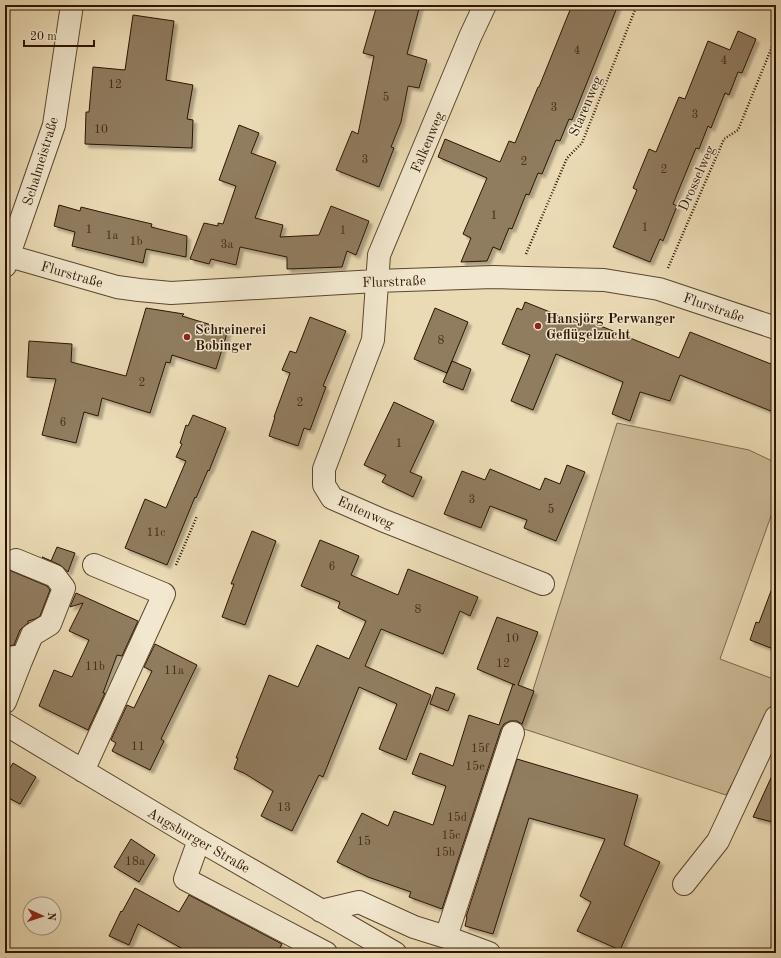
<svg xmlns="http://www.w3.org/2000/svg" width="781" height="958" viewBox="0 0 781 958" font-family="'Old Standard TT',serif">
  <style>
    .green { fill: #cbb996; stroke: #7c664b }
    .building { fill: #907b5e; stroke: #2d1400; filter: url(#shadow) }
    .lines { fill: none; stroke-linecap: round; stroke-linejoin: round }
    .minor-casing { stroke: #5c462d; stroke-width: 24 }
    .path { stroke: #2d1400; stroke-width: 2.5; stroke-dasharray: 1 2; stroke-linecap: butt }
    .minor { stroke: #f2e8cf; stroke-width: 22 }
    .poi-dot { fill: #8f2418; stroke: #f2e8cf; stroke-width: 1.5 }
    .labels { text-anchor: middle; stroke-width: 3; stroke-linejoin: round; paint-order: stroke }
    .number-label { font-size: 12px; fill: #462e18 }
    .street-label { font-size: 14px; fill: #2d1400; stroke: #f2e8cf }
    .poi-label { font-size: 14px; font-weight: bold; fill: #2d1400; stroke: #f2e8cf; text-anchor: start }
  </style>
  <defs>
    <filter id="shadow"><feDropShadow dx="3.5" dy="3.5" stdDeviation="1" flood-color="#0004"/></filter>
  </defs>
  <rect width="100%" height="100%" fill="#ebdbb5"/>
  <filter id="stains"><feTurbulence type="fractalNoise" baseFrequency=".005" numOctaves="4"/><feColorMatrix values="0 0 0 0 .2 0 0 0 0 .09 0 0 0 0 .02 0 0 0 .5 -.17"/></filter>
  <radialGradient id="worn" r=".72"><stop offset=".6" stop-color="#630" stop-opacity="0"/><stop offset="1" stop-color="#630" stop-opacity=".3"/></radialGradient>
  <path class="green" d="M617,423L749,450L772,461L776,471V502L720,659L776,680V700L726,795L521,728Z"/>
  <path class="building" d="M377,5H420L407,54L427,60L419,88L408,86L401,122L391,147L394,148L379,187L336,170L352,131L358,134L374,56L363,53Z
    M572,5H618L572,120L569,119L560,141L556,140L542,174L538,173L529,195L526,194L512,229L509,228L500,250L493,247L487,261L461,262L471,238L463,234L487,178L438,157L445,139L500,162L509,141L515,143L538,87H539Z
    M133,15L174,21L166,80L193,85L187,119L193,120L192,148L85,144L86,112H89L93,67L125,70Z
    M738,31L756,39L742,73L738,72L729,95L725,93L711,128L708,126L699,149L696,148L673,204L677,206L663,241L660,239L650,262L613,247L637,190L633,188L649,149L656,152L679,97L685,99L708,41L730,50Z
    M239,125L259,133L251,153L276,162L255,218L283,225L280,237L319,235L331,206L369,221L356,255L347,251L342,267L287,269V257L240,247L236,265L211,259L209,264L190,259L204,223L218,226V223L223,224L236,186L219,180Z
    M59,205L80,211L81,207L105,213L152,224L151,227L187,236L186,257L146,249L143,263L72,246L75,232L54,226Z
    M525,302L570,320L571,316L590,324L591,322L679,358L690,332L776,366V413L680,375L670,401L640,392L630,421L612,414L623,382L556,354L533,410L511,401L530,355L502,344L517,308L522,310Z
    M146,308L184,314L182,316L228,330L216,369L172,355L170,363L166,362L150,413L102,398L98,416L84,412L76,443L42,435L56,379L27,377L29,341L72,344L71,362L126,376Z
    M435,308L468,322L447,373L414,359Z
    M310,317L346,331L323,386L326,387L310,430L304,428L298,446L269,436L275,417H274L290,373L282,370L290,351L296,353Z
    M452,361L471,369L463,390L443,382Z
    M394,402L434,421L410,472L422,477L413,497L382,482L386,475L364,465Z
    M193,415L226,428L209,471L208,470L196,498L195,497L167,565L125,548L145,499L166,508L186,461L176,457L182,444L180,443L186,425L188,426Z
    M567,465L585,472L556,541L524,528L527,520L490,506L481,528L444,514L462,471L485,480L490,469L540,490L545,478L560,484Z
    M252,531L276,541L245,625L222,617L234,584H231Z
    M320,540L359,556L351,575L398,595L408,569L478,597L470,616L460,611L443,654L381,629L365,666L431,695L406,760L379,749L397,704L359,687L323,777L319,775L292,831L261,816L273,791L244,773L234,769L238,758H236L269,675L298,687L317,645L349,659L366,621L338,608L340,602L301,586Z
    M57,547L75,553L68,572L60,565L42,557L51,561Z
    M9,570L47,586L50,590L40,616L35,619L28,621V623L20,630L14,645L8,646L5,649V581Z
    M774,583H776V650L750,640L756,622L759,623Z
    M76,593L138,621L122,656L117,655L103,693H105L88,730L39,706L54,670L72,677L89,640L69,631L83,603L70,607Z
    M497,617L538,632L518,685L534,691L522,724L517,721H510L504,724L501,729L442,909L409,897L411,892L368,877L337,862L362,813L388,826L394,811L433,825L446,786L412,774L420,753L453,766L469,715L499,725L513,684L515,685L477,669Z
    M155,644L197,665L161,739L164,741L150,770L112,751L116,743L111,740L127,705L134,708L152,671L144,667Z
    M436,687L455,694L448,711L430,704Z
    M517,759L638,795L624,845L660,862L620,950L577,931L591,902L580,896L605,839L529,818L493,934L465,926L467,917H466Z
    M13,763L36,777L20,804L5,796V777Z
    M776,767V823L753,817Z
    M131,839L155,855L139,882L114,867Z
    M135,888L179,912L189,895L282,944L277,953H190L138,924L129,945L109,936L121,911L122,912Z"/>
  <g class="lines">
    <g class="minor-casing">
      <path id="minor" d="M485,5L470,37L379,255L373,340L324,469V485L332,498L382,520L543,584
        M9,256L117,287L139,290L171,293L376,281L493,277L604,280L659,289L776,328
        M5,266L54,125L72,5
        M16,560L55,576L64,588L50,624L32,635L21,661
        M5,702L21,661L14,657
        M5,724L199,840L395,953
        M83,771L164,594L94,565
        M199,840L185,879L326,953
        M684,884L718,841L776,717
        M321,911L359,902L414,927L446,937L489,953
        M446,937L513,733"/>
    </g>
    <path class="path" d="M526,254L567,158L582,143L637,5
      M668,268L724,139L738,130L776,37
      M176,565L197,516"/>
    <use href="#minor" class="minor"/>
  </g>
  <g class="poi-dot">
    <circle cx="538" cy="326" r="4"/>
    <circle cx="187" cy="337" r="4"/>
  </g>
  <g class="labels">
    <g class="number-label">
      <text x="577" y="54">4</text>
      <text x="724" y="64">4</text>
      <text x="115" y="88">12</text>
      <text x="386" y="101">5</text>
      <text x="554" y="111">3</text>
      <text x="695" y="118">3</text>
      <text x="101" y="133">10</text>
      <text x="365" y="163">3</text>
      <text x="524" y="165">2</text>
      <text x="664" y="173">2</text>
      <text x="494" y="219">1</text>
      <text x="645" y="231">1</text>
      <text x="89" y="233">1</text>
      <text x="343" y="234">1</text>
      <text x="112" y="239">1a</text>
      <text x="136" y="245">1b</text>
      <text x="227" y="248">3a</text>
      <text x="441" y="344">8</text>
      <text x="142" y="386">2</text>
      <text x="300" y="406">2</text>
      <text x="63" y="426">6</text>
      <text x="399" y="447">1</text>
      <text x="472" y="503">3</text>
      <text x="551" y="513">5</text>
      <text x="156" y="536">11c</text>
      <text x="332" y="570">6</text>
      <text x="418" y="613">8</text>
      <text x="512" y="642">10</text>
      <text x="503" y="667">12</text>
      <text x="95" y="670">11b</text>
      <text x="174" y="674">11a</text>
      <text x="138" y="750">11</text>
      <text x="480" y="752">15f</text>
      <text x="475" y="770">15e</text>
      <text x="284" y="811">13</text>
      <text x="457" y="821">15d</text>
      <text x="451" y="839">15c</text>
      <text x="364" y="845">15</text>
      <text x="445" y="856">15b</text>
      <text x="135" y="865">18a</text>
    </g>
    <g class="street-label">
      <text transform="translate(585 106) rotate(-67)" y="5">Starenweg</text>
      <text transform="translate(427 142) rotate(-67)" y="5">Falkenweg</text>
      <text transform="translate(40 161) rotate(-73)" y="5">Schalmeistraße</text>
      <text transform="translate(696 178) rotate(-66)" y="5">Drosselweg</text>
      <text transform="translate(72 274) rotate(16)" y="5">Flurstraße</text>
      <text transform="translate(394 281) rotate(-2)" y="5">Flurstraße</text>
      <text transform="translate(714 307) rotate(19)" y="5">Flurstraße</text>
      <text transform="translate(366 512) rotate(24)" y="5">Entenweg</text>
      <text transform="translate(199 840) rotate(30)" y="5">Augsburger Straße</text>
    </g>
    <g class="poi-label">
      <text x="546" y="323">Hansjörg Perwanger<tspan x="546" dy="16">Geflügelzucht</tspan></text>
      <text x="195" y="334">Schreinerei<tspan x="195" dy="16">Bobinger</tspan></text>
    </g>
  </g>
  <rect width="781" height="958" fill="none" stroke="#ebdbb5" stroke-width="20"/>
  <rect x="6" y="6" width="769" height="946" fill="none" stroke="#2d1400" stroke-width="2"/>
  <rect x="10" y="10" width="761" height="938" fill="none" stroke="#2d1400"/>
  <g transform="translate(42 916) rotate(93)"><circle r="19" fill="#f2e8cf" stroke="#a3937c"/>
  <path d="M0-3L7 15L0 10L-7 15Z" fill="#8f2418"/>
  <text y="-6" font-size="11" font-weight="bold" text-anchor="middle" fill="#2d1400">N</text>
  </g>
  <path d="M24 40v6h70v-6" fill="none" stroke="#2d1400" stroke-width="2"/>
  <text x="30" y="40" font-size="12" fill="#2d1400" stroke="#f2e8cf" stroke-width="3" paint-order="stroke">20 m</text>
  <rect width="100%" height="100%" filter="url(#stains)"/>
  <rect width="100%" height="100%" fill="url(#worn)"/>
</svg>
